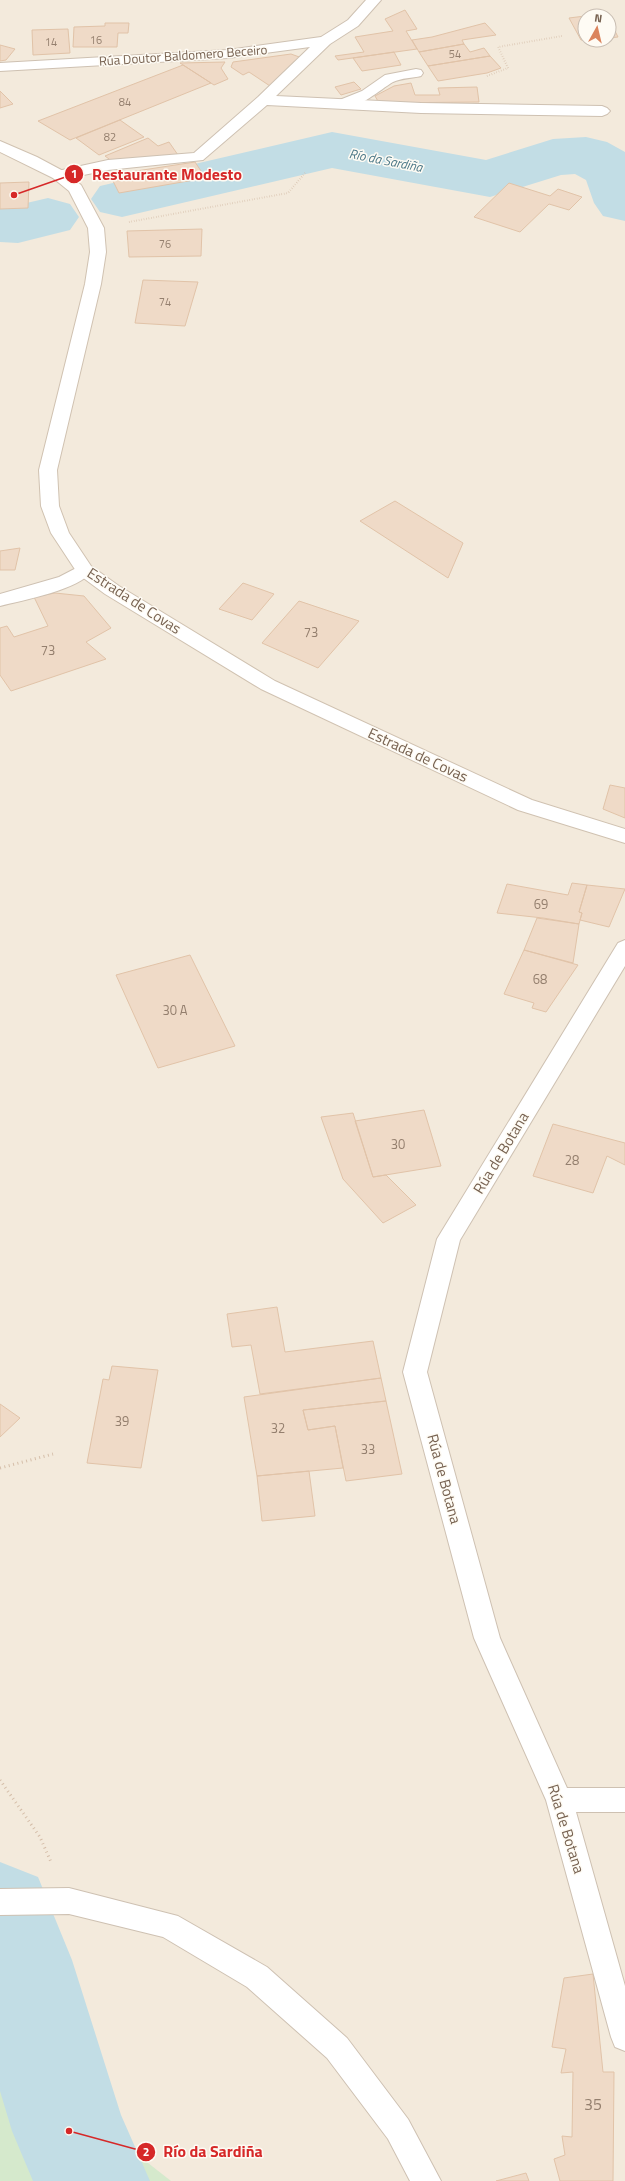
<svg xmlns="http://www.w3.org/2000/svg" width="625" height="2181" viewBox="0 0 625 2181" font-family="'Titillium Web',sans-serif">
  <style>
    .residential { fill: #f3eadc; fill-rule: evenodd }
    .green { fill: #d5e9cc }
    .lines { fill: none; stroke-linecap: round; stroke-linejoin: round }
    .river { fill: #c2dde5; fill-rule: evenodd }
    .building { fill: #efdac7; stroke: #e1c3a8 }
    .service-casing { stroke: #cec1b2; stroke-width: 2 }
    .minor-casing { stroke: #cec1b2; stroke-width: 2 }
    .tertiary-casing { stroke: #cec1b2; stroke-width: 2 }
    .secondary-casing { stroke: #d0c2b1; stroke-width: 2 }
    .path-far1 { stroke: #d5bea9; stroke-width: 2; stroke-dasharray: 0.5 2; stroke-linecap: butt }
    .path { stroke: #d5bea9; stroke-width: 3; stroke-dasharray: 1 3.5; stroke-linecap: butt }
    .service { fill: #fff; fill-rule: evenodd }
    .minor { fill: #fff; fill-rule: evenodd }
    .tertiary { fill: #fff; fill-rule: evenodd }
    .secondary { fill: #fff; fill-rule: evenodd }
    .labels { text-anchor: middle; stroke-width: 3; stroke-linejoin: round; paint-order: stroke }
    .far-number-label { font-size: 11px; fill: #947f6e }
    .far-street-label { font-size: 13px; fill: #766150; stroke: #fefbf4 }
    .far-water-label { font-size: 13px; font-style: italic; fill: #4c7887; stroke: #fefbf4 }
    .number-label { font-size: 13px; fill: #947f6e }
    .street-label { font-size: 15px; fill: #766150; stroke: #fefbf4 }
    .near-number-label { font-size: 16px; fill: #947f6e }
    .leader { fill: none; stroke: #d62828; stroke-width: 1.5 }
    .callout-dot { fill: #d62828; stroke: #fefbf4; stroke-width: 1.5 }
    .mark-label { font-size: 12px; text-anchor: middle; font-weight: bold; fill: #fff }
    .callout-label { font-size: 16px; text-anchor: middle; font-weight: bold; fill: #d62828; stroke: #fefbf4; stroke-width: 3; stroke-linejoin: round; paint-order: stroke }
  </style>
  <rect width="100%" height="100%" fill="#fcf7ed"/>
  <path class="residential" d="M0,0H625V2181H0ZM585,16H609V40H585Z"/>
  <path class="green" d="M0,2047L171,2181H0Z"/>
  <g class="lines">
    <path class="river" d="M332,132L486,160L553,139L586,137L607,142L625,152V221L603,216L594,203L586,180L575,174L561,175L490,197L332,168L122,217L100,212L91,199L100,186Z
      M48,198L70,204L79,217L70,230L18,243L0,242V204L18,205Z
      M0,1862L38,1877L72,1960L121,2115L150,2181H33L12,2131L0,2091Z"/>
  </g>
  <path class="building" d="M405,10L417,29L406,31L417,49L338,60L335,56L364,52L355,37L393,31L385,19Z
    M585,16V40H581L569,18Z
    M609,19L618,37L609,38Z
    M105,23H129L128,33H118L117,47H73L74,27L105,26Z
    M485,23L496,35L462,40L464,44L419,52L412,40L432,37Z
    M68,29L70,53L33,55L32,30Z
    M464,44L470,52L484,48L490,56L428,66L419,52Z
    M0,45L15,49L6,60L0,61Z
    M394,52L401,65L362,71L353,58Z
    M291,54L302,58L270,86L249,72L243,75L231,67L233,62Z
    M490,56L501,68L487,73L438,81L428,66Z
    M225,62L221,68L228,79L214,85L180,63Z
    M183,65L211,83L70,140L38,121Z
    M354,82L361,89L341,95L335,87Z
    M411,83L415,95H440L438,88L477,87L479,102L379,103L375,96L394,86Z
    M0,91L13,104L0,108Z
    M120,120L144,137L99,155L76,138Z
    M148,138L158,146L169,142L178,155L113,162L105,156Z
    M195,162L203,174L194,180L119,193L110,175Z
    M29,182L28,208L0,209V183Z
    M509,183L550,196L558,189L582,197L569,210L549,204L520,232L474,217Z
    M202,229L201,256L129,257L127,231Z
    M143,280L198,282L185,326L135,323Z
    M395,501L463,543L448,578L360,521Z
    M20,548L15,570H0V551Z
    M243,583L274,594L252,620L219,609Z
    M55,593L84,596L111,628L86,642L106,659L11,691L0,675V628L7,626L14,637L48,626L34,597Z
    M299,601L359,621L318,668L262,643Z
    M610,785L625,788V818L603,809Z
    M572,883L587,885L579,912L582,913L579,924L543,918L497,913L507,884L568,895Z
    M587,885L625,889L609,927L580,920L582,913L579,912Z
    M537,918L579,924L573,963L524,950Z
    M524,950L578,965L546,1012L532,1008L534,1003L504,994Z
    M190,955L235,1046L158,1068L116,975Z
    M424,1110L441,1166L373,1177L355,1121Z
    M353,1113L373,1177L386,1175L416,1205L383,1223L343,1179L321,1117Z
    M553,1124L625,1143V1165L607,1156L593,1193L533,1176Z
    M277,1307L285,1352L373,1341L381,1378L260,1394L251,1345L232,1347L227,1314Z
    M112,1366L158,1370L141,1468L87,1463L103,1379L109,1380Z
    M381,1378L386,1401L303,1410L308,1430L335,1426L343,1468L257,1476L244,1397Z
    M386,1401L402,1474L346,1481L335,1426L308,1430L303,1410Z
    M0,1404L20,1418L0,1437Z
    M309,1471L315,1516L262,1521L257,1476Z
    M593,1974L603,2072H614L613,2181H560L554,2159L565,2155L562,2136L572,2137L573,2072L561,2073L566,2049L552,2047L564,1978Z
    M526,2173L529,2181H496Z"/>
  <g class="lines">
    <g class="service-casing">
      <path id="service" d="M416,69L421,70L423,73L421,76C413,78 401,78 393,82C378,91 356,112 337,107L334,104L337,101L362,91L385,75Z
        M84,564L90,566L93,570C80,590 23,600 0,606V594L59,577Z"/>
    </g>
    <g class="minor-casing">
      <path id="minor" d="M366,0H381L358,26L330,44L276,96L421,103L602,106L607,108L610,111L607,114L602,116L421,113L267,105L203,160L108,170L59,180L53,178L51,175L53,172L108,160L194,153L258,97L310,47L228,58L0,71V63L228,50L321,37L348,20Z
        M625,940V966L460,1240L427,1372L500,1638L567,1788H625V1812H576L625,1986V2051L615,2047L611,2037L546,1800L474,1638L403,1372L437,1239L618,943Z"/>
    </g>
    <g class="tertiary-casing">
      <path id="tertiary" d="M69,1888L178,1916L267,1967L347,2038L408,2119L441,2181H410L388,2139L327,2058L247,1987L163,1937L69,1914L0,1915V1889Z"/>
    </g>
    <g class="secondary-casing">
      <path id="secondary" d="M0,141L37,157L65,172L81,185L104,228L106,252L101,284L57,470L59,506L69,533L91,566L119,586L275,681L532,800L625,829V843L518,810L261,689L105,594L78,574L51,533L41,506L39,470L85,284L90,252L88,228L69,191L53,178L0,152Z"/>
    </g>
    <path class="path-far1" d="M487,76L508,68L498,47L562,36
      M129,222L288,193L305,173"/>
    <path class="path" d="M0,1468L53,1454
      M0,1780L40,1837L51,1862"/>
    <use href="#service" class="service"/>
    <use href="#minor" class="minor"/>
    <use href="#tertiary" class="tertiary"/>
    <use href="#secondary" class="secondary"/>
  </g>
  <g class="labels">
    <g class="far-number-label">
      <text x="96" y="44">16</text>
      <text x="51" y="46">14</text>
      <text x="455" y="58">54</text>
      <text x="125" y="106">84</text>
      <text x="110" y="141">82</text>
      <text x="165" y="248">76</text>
      <text x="165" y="306">74</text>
    </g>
    <g class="far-street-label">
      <text transform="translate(183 55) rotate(-4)" y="5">Rúa Doutor Baldomero Beceiro</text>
    </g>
    <g class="far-water-label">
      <text transform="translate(386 160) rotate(11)" y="5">Río da Sardiña</text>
    </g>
    <g class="number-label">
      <text x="311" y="637">73</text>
      <text x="48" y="655">73</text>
      <text x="541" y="909">69</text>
      <text x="540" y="984">68</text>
      <text x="175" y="1015">30 A</text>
      <text x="398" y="1149">30</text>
      <text x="572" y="1165">28</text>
      <text x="122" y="1426">39</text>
      <text x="278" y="1433">32</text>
      <text x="368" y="1454">33</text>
    </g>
    <g class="street-label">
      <text transform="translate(134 601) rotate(33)" y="5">Estrada de Covas</text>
      <text transform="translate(418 755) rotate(25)" y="5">Estrada de Covas</text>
      <text transform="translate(501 1153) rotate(-59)" y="5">Rúa de Botana</text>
      <text transform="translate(444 1479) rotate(75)" y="5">Rúa de Botana</text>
      <text transform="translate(566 1829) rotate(73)" y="5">Rúa de Botana</text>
    </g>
    <g class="near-number-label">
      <text x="593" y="2110">35</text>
    </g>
  </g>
  <path class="leader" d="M14 195L74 174M69 2131L146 2152"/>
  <g class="callout-dot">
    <circle cx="14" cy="195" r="4"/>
    <circle cx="69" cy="2131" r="4"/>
    <circle cx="74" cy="174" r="10"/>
    <circle cx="146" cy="2152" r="10"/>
  </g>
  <g class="mark-label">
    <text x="74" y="178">1</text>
    <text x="146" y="2156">2</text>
  </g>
  <g class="callout-label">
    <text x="167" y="180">Restaurante Modesto</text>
    <text x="213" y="2157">Río da Sardiña</text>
  </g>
  <g transform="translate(597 28) rotate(8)"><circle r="19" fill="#fefbf4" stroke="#c8bdb2"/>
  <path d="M0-3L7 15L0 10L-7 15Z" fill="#db845d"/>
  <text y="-6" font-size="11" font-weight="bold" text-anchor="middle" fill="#766150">N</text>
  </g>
</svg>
